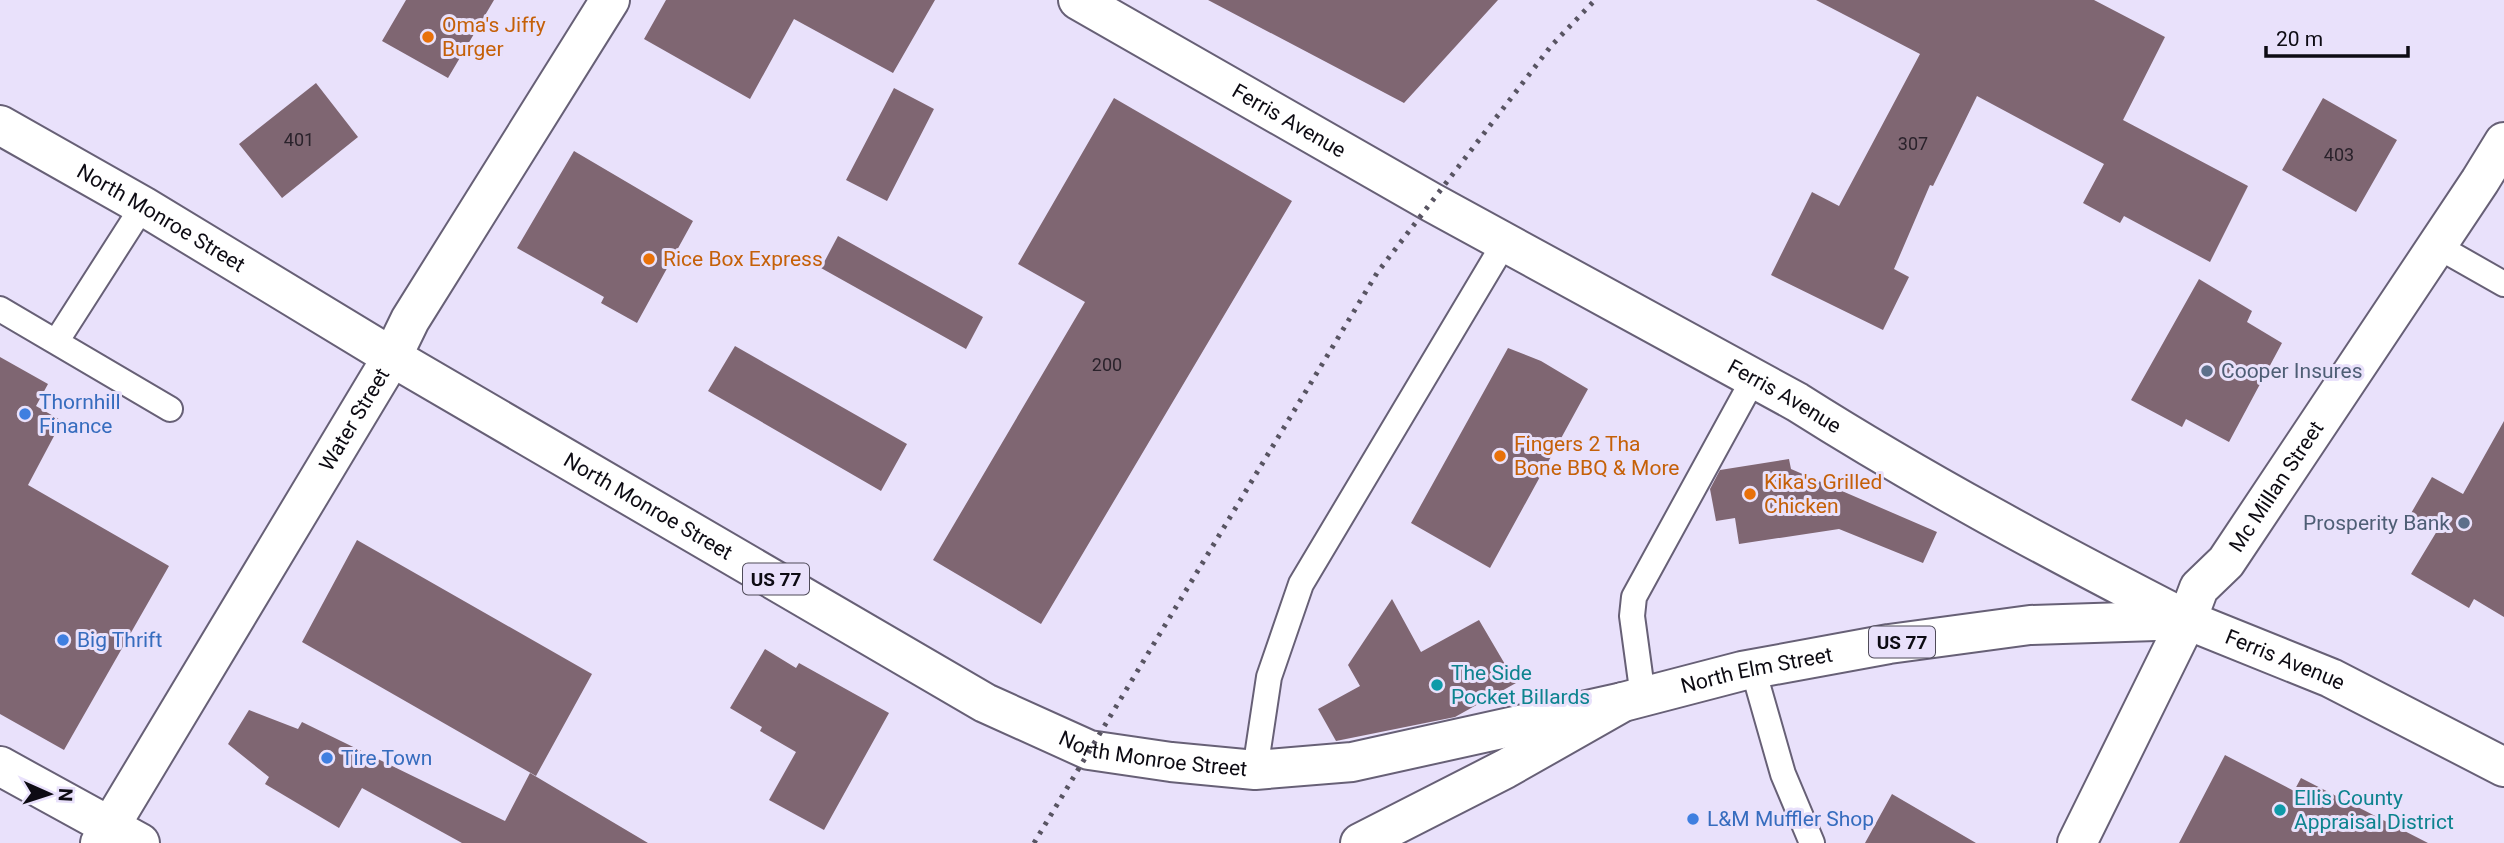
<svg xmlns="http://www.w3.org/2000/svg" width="2504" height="843" viewBox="0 0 2504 843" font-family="Roboto,sans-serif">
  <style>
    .building { fill: #7f6672 }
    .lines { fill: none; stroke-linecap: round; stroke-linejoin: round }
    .lane-casing { stroke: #676076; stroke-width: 28 }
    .street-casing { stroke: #676076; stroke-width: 42 }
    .primary-casing { stroke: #676076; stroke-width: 42 }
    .lane { stroke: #fff; stroke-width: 24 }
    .street { stroke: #fff; stroke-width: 38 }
    .primary { stroke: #fff; stroke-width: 38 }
    .rail { stroke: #585462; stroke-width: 5; stroke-dasharray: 3.5 7; stroke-linecap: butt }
    .food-dot { fill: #e8710a; stroke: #e9e1fb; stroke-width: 2.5 }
    .service-dot { fill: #5c6f8a; stroke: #e9e1fb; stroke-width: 2.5 }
    .shop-dot { fill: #3f7fe0; stroke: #e9e1fb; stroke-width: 2.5 }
    .culture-dot { fill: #0f9aa8; stroke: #e9e1fb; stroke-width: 2.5 }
    .labels { text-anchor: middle; stroke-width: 6; stroke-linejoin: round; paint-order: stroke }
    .number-label { font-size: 18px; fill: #2a222b }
    .shield { fill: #e9e1fb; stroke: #4f4b59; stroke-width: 2 }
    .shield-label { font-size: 19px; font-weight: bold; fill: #0d0b13 }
    .food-label { font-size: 21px; fill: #c56008; stroke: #e9e1fb; text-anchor: start }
    .street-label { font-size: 21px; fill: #0d0b13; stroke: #e9e1fb }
    .service-label { font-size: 21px; fill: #4e5e75; stroke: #e9e1fb; text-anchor: start }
    .shop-label { font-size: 21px; fill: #366cbe; stroke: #e9e1fb; text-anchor: start }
    .culture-label { font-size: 21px; fill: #0d838f; stroke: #e9e1fb; text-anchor: start }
  </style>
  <rect width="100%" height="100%" fill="#e9e1fb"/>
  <path class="building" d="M406,0H494L448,78L382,41Z
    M666,0H935L893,73L794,19L750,99L644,39Z
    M1208,0H1498L1404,103Z
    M1816,0H2094L2165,37L2123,120L2248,186L2210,262L2124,216L2120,223L2083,203L2104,164L1977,96L1933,186L1930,185L1894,269L1909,277L1883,330L1771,275L1812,192L1839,206L1920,54Z
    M316,83L358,137L282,198L239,144Z
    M894,88L934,109L887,201L846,180Z
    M1114,98L1292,201L1041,624L933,560L1085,302L1018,264Z
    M2323,98L2397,140L2356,212L2282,170Z
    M574,151L693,221L637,323L601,303L604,297L517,248Z
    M838,236L983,317L966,349L821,268Z
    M2199,279L2252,311L2247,322L2282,343L2229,442L2186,419L2182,427L2131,400Z
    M735,346L907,444L881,491L708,391Z
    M1508,348L1541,361L1588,389L1490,568L1411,523Z
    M0,357L48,384L36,406L62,421L28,485L169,566L64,750L0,714Z
    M2504,421V617L2474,599L2469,608L2411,574L2437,531L2410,515L2432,477L2463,494Z
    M1789,459L1791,469L1937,532L1923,563L1839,529L1739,544L1735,518L1716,521L1710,489L1720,470Z
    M357,540L592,674L536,776L302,642Z
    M1392,599L1421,652L1479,620L1516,683L1455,717L1336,741L1318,709L1360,686L1348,665Z
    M765,649L796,668L799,663L889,713L824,830L769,800L796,752L760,731L762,727L730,708Z
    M249,710L298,729L302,722L505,821L530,773L648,843H462L362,788L339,828L265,784L269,777L228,744Z
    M2225,755L2294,791L2301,778L2428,843H2179Z
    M1892,794L1976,843H1865Z"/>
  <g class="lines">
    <g class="lane-casing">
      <path id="lane" d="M2437,246L2504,284
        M0,309L56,342L143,206
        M56,342L170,409
        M1753,669L1783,774L1812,843
        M1643,697L1632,616L1634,597L1754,378
        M1255,770L1269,677L1301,584L1505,242"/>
    </g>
    <g class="street-casing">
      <g id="street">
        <path id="s1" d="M1078,0L1431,202L1797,402C1923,482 2055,552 2187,620"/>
        <path id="s2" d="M100,843L392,357L410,320L610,0"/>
        <path id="s3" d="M2077,843L2187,620L2199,588L2226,562L2480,181L2504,142"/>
      </g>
    </g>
    <g class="primary-casing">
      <g id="primary">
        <path id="s4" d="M0,125L143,206L392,357L985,703L1089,750L1171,762L1255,770L1352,762L1623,702"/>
        <path d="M0,766L140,843"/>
        <path id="s5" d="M1360,843L1505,769L1623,702L1742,671L1889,644L2030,625L2187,620L2331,678L2504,767"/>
      </g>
    </g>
    <use href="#lane" class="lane"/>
    <use href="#street" class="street"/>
    <use href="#primary" class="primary"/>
    <path class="rail" d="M1034,843L1377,273L1551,46L1595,0"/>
  </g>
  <g class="food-dot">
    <circle cx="428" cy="37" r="7"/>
    <circle cx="649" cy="259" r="7"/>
    <circle cx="1500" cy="456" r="7"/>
    <circle cx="1750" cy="494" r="7"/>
  </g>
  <g class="service-dot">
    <circle cx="2207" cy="371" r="7"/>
    <circle cx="2464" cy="523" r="7"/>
  </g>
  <g class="shop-dot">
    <circle cx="25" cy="414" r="7"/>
    <circle cx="63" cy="640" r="7"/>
    <circle cx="327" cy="758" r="7"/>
    <circle cx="1693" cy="819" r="7"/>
  </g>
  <g class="culture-dot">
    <circle cx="1437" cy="685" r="7"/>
    <circle cx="2280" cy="810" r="7"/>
  </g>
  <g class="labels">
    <g class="number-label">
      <text x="299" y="146">401</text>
      <text x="1913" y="150">307</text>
      <text x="2339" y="161">403</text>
      <text x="1107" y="371">200</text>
    </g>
    <g class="shield">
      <rect x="743" y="563.5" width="66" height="31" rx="5"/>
      <rect x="1869" y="626.5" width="66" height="31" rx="5"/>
    </g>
    <g class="shield-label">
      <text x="776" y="586">US 77</text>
      <text x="1902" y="649">US 77</text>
    </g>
    <g class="food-label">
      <text x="442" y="32">Oma's Jiffy<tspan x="442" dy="24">Burger</tspan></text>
      <text x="663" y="266">Rice Box Express</text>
      <text x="1514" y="451">Fingers 2 Tha<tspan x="1514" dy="24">Bone BBQ &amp; More</tspan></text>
      <text x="1764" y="489">Kika's Grilled<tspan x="1764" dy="24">Chicken</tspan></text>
    </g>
    <g class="street-label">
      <text dy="7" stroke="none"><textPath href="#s1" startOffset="243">Ferris Avenue</textPath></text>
      <text dy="7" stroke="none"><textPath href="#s4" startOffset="186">North Monroe Street</textPath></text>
      <text dy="7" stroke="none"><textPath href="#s1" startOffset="810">Ferris Avenue</textPath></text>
      <text dy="7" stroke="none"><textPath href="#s2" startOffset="494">Water Street</textPath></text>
      <text dy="7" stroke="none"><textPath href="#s3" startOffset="411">Mc Millan Street</textPath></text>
      <text dy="7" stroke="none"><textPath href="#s4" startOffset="752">North Monroe Street</textPath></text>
      <text dy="7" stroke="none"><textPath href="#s5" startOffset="976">Ferris Avenue</textPath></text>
      <text dy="7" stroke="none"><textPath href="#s5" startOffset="436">North Elm Street</textPath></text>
      <text dy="7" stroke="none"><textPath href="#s4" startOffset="1320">North Monroe Street</textPath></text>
    </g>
    <g class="service-label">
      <text x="2221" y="378">Cooper Insures</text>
      <text x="2450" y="530" text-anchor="end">Prosperity Bank</text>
    </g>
    <g class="shop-label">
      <text x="39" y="409">Thornhill<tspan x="39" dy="24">Finance</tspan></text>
      <text x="77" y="647">Big Thrift</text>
      <text x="341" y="765">Tire Town</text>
      <text x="1707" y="826">L&amp;M Muffler Shop</text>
    </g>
    <g class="culture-label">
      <text x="1451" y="680">The Side<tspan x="1451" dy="24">Pocket Billards</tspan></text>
      <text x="2294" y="805">Ellis County<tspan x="2294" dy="24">Appraisal District</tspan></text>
    </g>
  </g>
  <g transform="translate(49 794) rotate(93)" stroke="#e9e1fb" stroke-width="5" paint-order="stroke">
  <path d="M0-5L12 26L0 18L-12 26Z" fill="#0d0b13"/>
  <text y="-10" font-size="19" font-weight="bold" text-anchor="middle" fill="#0d0b13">N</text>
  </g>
  <path d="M2266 46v10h142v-10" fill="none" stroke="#0d0b13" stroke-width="3.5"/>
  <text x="2276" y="46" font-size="21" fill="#0d0b13" stroke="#e9e1fb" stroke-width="5" paint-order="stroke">20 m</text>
</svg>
